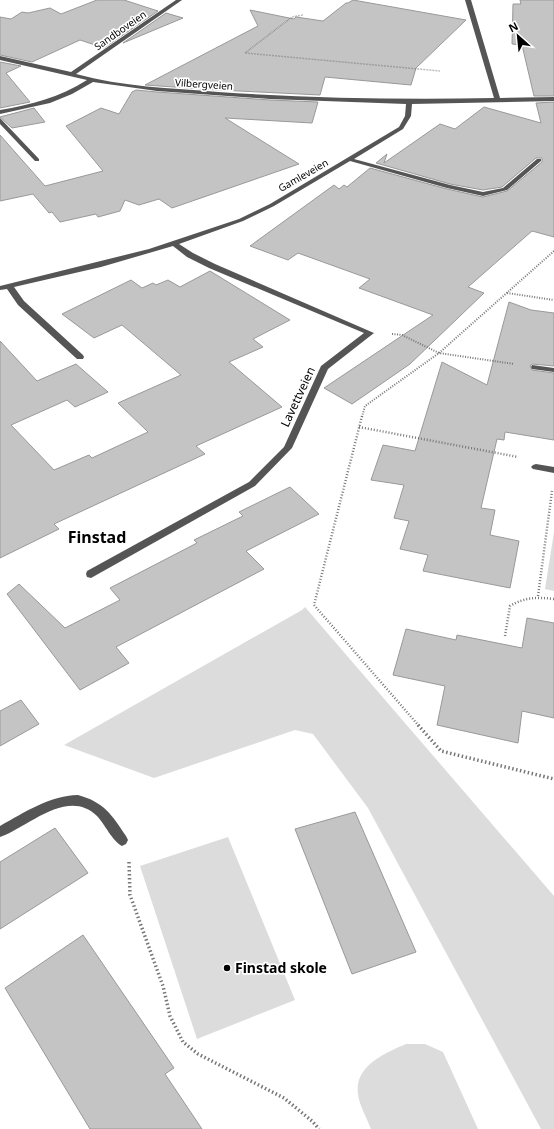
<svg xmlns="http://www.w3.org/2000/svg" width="554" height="1129" viewBox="0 0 554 1129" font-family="'Noto Sans',sans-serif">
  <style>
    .green { fill: #dcdcdc }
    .building { fill: #c4c4c4; stroke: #999 }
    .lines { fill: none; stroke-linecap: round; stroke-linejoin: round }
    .path-far3 { stroke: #777; stroke-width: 1.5; stroke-dasharray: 0.5 1; stroke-linecap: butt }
    .path-far2 { stroke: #777; stroke-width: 2; stroke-dasharray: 1 1.5; stroke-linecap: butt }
    .path-far1 { stroke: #777; stroke-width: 2.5; stroke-dasharray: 1 2; stroke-linecap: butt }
    .path { stroke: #777; stroke-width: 3.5; stroke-dasharray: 1.5 2.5; stroke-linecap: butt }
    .minor { fill: #555; fill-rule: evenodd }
    .poi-dot { fill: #000; stroke: #fff; stroke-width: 1.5 }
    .labels { text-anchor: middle; stroke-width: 3.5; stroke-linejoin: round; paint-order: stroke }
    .far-street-label { font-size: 10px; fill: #000; stroke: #fff }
    .street-label { font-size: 12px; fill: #000; stroke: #fff }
    .near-poi-label { font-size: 14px; font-weight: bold; fill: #000; stroke: #fff; text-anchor: start }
    .district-label { font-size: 16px; font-weight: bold; fill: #000; stroke: #fff }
  </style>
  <rect width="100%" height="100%" fill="#fff"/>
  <path class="green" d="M554,532V591L545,589Z
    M305,607L554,896V1129H541L368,808L313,734L295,730L154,778L64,745L302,610Z
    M228,837L295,1000L197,1039L140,866Z
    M406,1044H425L443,1052L478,1129H371C367,1118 359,1105 358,1094C354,1066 385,1053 406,1044Z"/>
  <path class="building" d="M97,0H124L158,11L104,48L80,40L32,62L0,55V17L11,19L22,12L28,13L50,8L61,14Z
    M353,0L466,20L416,68L411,85L325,77L320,95L218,90L145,85L258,26L250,10L294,19L296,17L323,21L346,3H348Z
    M520,0H554V96H534L522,45L512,44L513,4H521Z
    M166,13L183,18L123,43Z
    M0,62L21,66L6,73L30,102L0,108Z
    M136,90L157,92L270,100L318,102L312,123L225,118L299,164L172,208L159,199L139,205L125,200L120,211L98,217L96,214L60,222L52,212L49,213L33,194L0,201V135L45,186L103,171L66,126L101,108L119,114L132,92Z
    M554,102V237L532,231L468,287L484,293L410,364L352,404L324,388L433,315L359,288L370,279L298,253L288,260L250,246L334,185L339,189L344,185L347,187L370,168L447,189L483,197L507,191L542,162V158H536L502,187L483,190L450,184L376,163L387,154L384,163L440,124L455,129L484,107L541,123L536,103Z
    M34,108L45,122L12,128L0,117Z
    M210,271L290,320L253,339L263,347L229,362L282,407L196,446L205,454L54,524L59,529L0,558V341L37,381L76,364L108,392L75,407L67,400L11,425L54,470L89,455L92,458L148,432L118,403L181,375L122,325L94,338L62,314L131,280L142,288L153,283L156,285L168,280L180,287Z
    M509,302L531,310L554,313V366L532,364L530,366L532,370L554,373V440L505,432L504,440L497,439L481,508L495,510L490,535L519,541L510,588L423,571L428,555L400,549L409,521L394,518L404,485L371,480L383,445L415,451L442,362L487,385Z
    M290,487L319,514L246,551L264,569L116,647L129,663L80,690L7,594L19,584L65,628L120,600L110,588L197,543L194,540L243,516L239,512Z
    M527,618L554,623V718L522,711L518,743L437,725L445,686L393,675L406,629L456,640L457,635L522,648Z
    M21,700L39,724L0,746V711Z
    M355,812L416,952L352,974L295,829Z
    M55,828L88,873L0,929V862Z
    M83,935L174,1068L165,1074L202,1129H90L5,988Z"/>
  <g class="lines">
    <path class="path-far3" d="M303,15L292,17L245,53L440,71"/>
    <path class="path-far2" d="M507,293L554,300
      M392,334L402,335L439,353L514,364
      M362,417L365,406L439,353L554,251"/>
    <path class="path-far1" d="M362,416L314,605L419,726
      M359,427L518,457
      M538,596L552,491
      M505,636L510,606C525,597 537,597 554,599"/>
    <path class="path" d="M418,725L441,751L554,779
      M129,862L130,895L163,986L170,1016L183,1042L198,1054L284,1098L312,1121L319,1129"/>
    <path class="minor" d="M176,0H182L76,74C122,87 171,88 218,92C310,98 402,100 494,98L465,0H471L500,98L554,97V101L412,104L411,116L403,129L354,159L450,185L483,192L503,188L537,159H541V161L507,190L483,196L447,188L350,161L274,206L243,221L179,244L193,253L215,264L374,333L328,369L292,448L255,486L91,578L87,577L86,574L87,571L249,482L284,447L321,366L364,333L209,268L187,257L173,246L101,267L14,287L24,301L83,355L84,357L83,359H77L18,305L7,289L0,290V286L149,249L239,219L270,204L399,127L405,116L406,104L270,99L157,91L93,82L72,94L50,103L0,114V110C31,105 60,97 87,80L0,60V56L71,72Z
      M0,118L39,159V161H35L0,124Z
      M532,365L554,368V372L532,369L531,367Z
      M536,464L554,467V473L533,469L531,467L533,465Z
      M78,795C104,802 112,815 126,836L128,840L126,844L122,846C113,842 104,823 97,816C68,787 28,827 0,837V826C25,812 49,796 78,795Z"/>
  </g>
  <circle class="poi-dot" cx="227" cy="968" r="4"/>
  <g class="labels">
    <g class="far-street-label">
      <text transform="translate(120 30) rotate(-35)" y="4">Sandboveien</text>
      <text transform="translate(204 84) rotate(4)" y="4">Vilbergveien</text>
      <text transform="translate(303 175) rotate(-30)" y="4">Gamleveien</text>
    </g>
    <g class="street-label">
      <text transform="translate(298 397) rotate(-65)" y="4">Lavettveien</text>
    </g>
    <g class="near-poi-label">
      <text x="235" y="973">Finstad skole</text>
    </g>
    <g class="district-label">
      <text x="97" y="543">Finstad</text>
    </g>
  </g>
  <g transform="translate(518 36) rotate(333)" stroke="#ffffff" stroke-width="3" paint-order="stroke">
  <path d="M0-3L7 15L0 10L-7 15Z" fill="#000000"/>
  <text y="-6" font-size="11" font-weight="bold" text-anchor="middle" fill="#000000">N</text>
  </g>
</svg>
